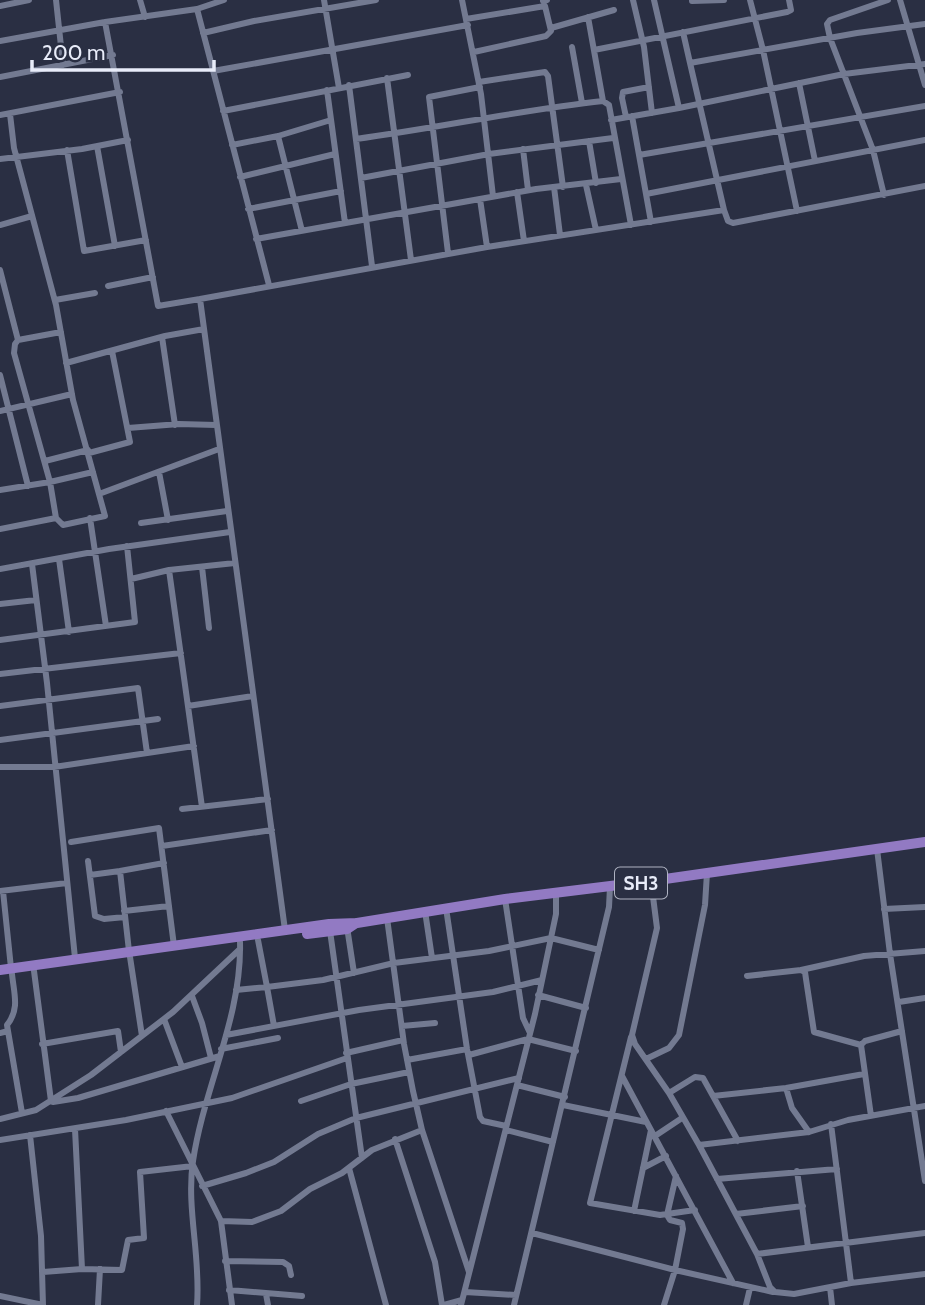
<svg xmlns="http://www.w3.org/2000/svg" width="925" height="1305" viewBox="0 0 925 1305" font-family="Cabin,sans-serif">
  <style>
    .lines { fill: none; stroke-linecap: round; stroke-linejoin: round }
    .street { stroke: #737a91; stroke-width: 6 }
    .primary { stroke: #927ac3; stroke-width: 10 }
    .labels { text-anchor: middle; stroke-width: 7; stroke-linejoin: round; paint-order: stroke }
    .shield { fill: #2a2f43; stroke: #afb3c2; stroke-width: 2 }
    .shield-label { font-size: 19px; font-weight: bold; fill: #e8ecf9 }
  </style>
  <rect width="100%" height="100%" fill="#2a2f43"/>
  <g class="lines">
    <path class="street" d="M56,0L63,65
      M140,0L145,17
      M324,0L339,88
      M462,0L481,94L493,196
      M633,0L644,47L652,113
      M654,0L679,108L844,74L925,64
      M750,0L763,50L797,211
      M900,0L925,85
      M543,1L547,0
      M692,1L724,0
      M0,6L29,0
      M197,9L224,0
      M588,17L603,101
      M466,19L545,6L551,31L546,36L474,52
      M551,28L614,10
      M683,32L690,63
      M203,33L254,21L376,0
      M0,41L105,22
      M572,47L582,103
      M594,50L787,12L791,10L789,0
      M213,71L468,25
      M0,77L113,55
      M387,78L411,260
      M479,82L545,72L548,76L563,187
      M799,83L815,161
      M349,85L372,266
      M327,90L345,223
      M223,111L408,75
      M0,115L120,92
      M632,116L651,222
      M626,117L622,98L623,92L649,87
      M611,120L679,108
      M278,136L302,231
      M356,139C438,128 520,110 603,101L609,105L631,225
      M589,141L596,183
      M232,145L278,136L331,120
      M97,146L115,246
      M523,149L528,190
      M67,150L84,251L146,240
      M639,155L925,106
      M0,159L82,149L128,140
      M240,177L335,154
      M361,178L489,154L613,138
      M586,185L596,230
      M554,187L560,235
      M517,192L524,241
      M646,194L925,140
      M884,195L873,150L830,38L827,24L830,20L888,0
      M480,199L487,247
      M248,209L341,191
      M724,210L728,221L733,223L925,186
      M0,225L32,216
      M256,239L536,189L621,179
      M448,253L429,97L480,87
      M0,270L18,340L61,332
      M108,286L153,277
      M200,299L158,306L105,22L197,9L269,285
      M55,300L95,293
      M162,337L175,425
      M66,363L165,336L204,329
      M0,375L28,486
      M0,411L72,394
      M128,428L179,424L216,425
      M89,453L130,442L112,351
      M45,461L88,450
      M159,472L168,520
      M0,490L50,482L14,353L15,344L18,340
      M99,494L219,449
      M56,518L50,482L93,472
      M90,518L106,626
      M141,523L227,511
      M0,529L56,518L63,525L105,516L73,400L56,305L14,148L10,114
      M59,559L69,632
      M32,564L47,683L75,958
      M202,567L209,628
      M0,569L109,549L230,532
      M169,570L202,807
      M131,579L169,570L235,563
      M0,604L36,600
      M0,640L135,622L127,546
      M0,674L181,653
      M0,706L138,688L147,753
      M188,706L253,696
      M0,740L158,719
      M0,767H54L194,746
      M182,809L268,799
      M71,842L159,828L174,946
      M162,846L272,830
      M877,849L890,954L925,1181
      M88,861L95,916L104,919L125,917
      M90,875L120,871
      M651,881L657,928L632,1035L635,1044L669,1093L699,1145L757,1254L770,1287L775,1292L794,1294L851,1283L925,1274
      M0,891L67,883
      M3,891L11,968
      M505,899L523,1018L530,1033
      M446,908L467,1049L480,1117L483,1121L506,1126
      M884,909L925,907
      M124,911L169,906
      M425,911L432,958
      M387,918L404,1044L413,1091L422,1130L469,1272
      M347,927L354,973
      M285,930L200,299L487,247L724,210L690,63L857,33L925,24
      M330,931L362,1158
      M129,951L120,871L164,863
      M130,957L142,1036
      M801,970L864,956L925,951
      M34,971L51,1101
      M747,976L801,970L805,972L806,979L814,1032L861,1045
      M236,990L267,987L258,940
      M538,995L586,1008
      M192,996L202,1023L211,1058
      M899,1002L925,998
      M164,1019L182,1067
      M274,1026L267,987L323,980L394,963L489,951L551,938L599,950
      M402,1026L435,1023
      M8,1031L7,1025C20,1009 14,994 12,974
      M0,1033L8,1031L22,1113
      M226,1035L359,1010L493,992L542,980
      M631,1037L590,1203L660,1215L695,1210
      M42,1044L118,1031L121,1052
      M221,1049L278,1038
      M346,1053L403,1040
      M469,1055L528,1039L576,1051
      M646,1059L669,1048L679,1035L705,905L707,873
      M407,1060L467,1049
      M622,1076L733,1283
      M517,1085L565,1097
      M786,1088L792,1108L809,1132
      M669,1093L695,1077L703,1078L738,1141
      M713,1096L786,1088L864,1074
      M301,1101L351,1084L409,1072
      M53,1102L78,1098L220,1056
      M563,1105L646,1122
      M166,1111L221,1221L232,1305
      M871,1116L861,1045L865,1041L902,1031
      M0,1119L36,1110L91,1075L173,1012L240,949
      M831,1124L851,1283
      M75,1129L82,1269L122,1270L128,1240L144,1238L140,1172L193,1166
      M506,1130L553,1142
      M30,1135L41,1236L43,1305
      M655,1136L682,1118
      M395,1139L435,1262L442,1305
      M0,1140L126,1120L232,1098L347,1058
      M699,1145L809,1132L848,1120L925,1106
      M349,1168L386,1305
      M643,1168L666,1156
      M797,1171L808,1247
      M717,1179L837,1169
      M202,1186L246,1173L274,1162L318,1134L356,1118L519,1078
      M634,1211L651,1130
      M736,1214L803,1206
      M221,1221L252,1222L281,1211L310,1189L342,1173L372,1150L422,1130
      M532,1233L675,1270L773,1292
      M757,1254L925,1233
      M225,1261L283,1262L289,1266L291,1275
      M43,1272L82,1269
      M830,1287L832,1305
      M229,1290L302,1296
      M465,1292L516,1295
      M266,1294L268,1305
      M0,1296L43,1305
      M98,1305L100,1269
      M197,1305C201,1257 186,1208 193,1161C204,1087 242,1017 240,942
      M444,1305L462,1300
      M461,1305L535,1014L556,914V893
      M514,1305L609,907L610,887
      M664,1305L675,1270L683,1229L682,1223L670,1220L667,1215L676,1176
      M746,1305L750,1288"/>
    <path class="primary" d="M307,934L347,929L356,923
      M0,970L329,924L357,923L505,899L651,881L925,842"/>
  </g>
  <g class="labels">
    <rect class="shield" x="615" y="867.5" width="52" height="31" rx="5"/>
    <g class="shield-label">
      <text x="641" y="890">SH3</text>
    </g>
  </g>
  <path d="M32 60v10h182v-10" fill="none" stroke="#e8ecf9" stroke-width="3.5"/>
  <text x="42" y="60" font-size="21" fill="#e8ecf9" stroke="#2a2f43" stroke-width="5" paint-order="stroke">200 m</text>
</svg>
